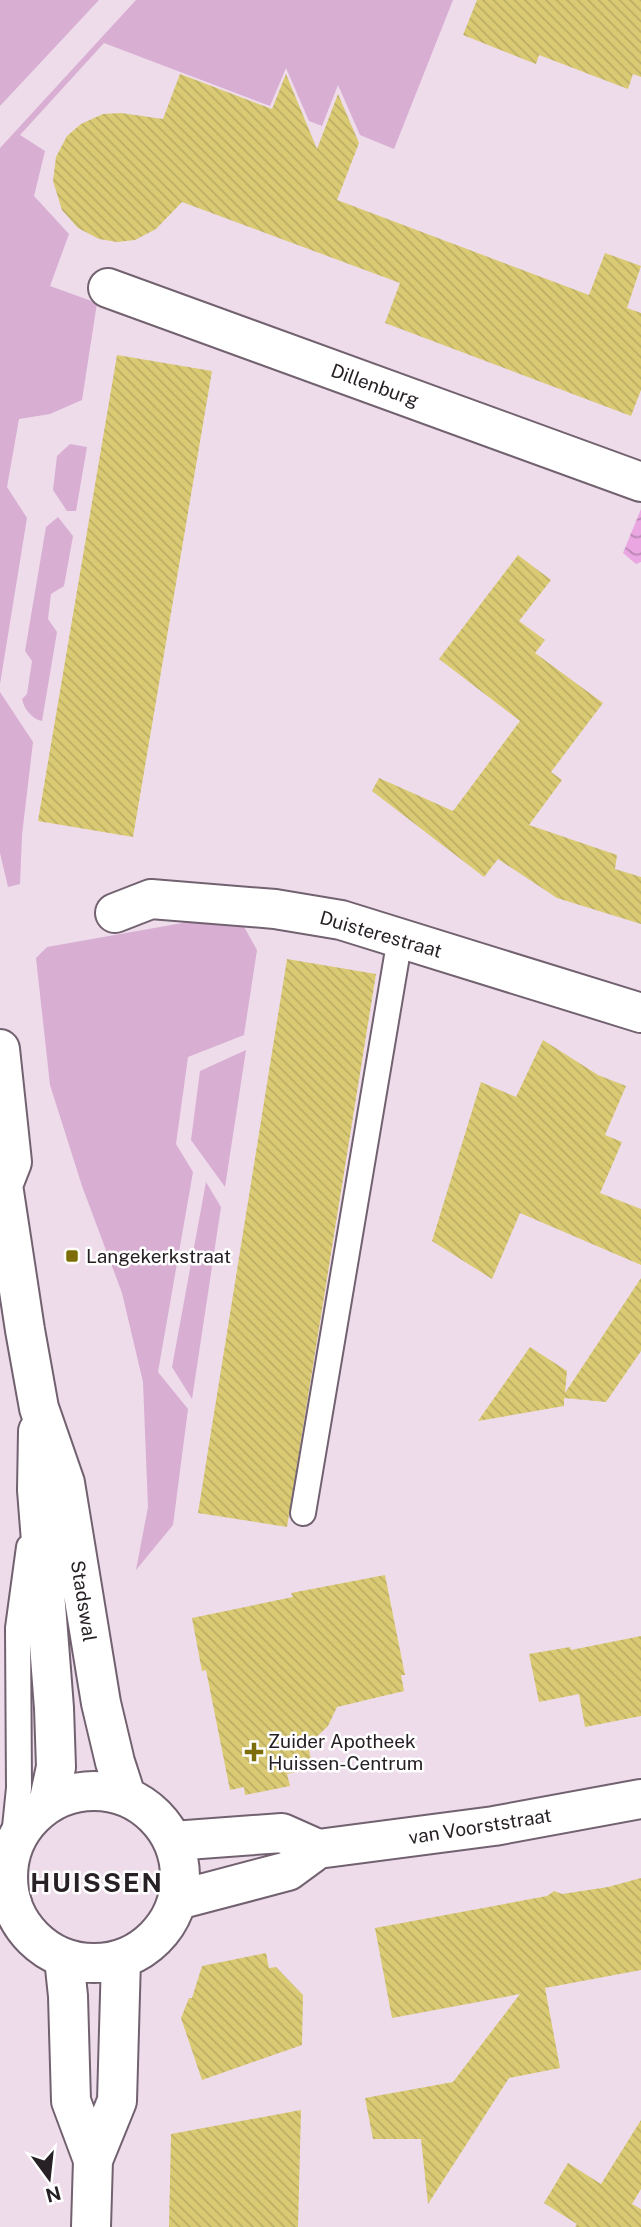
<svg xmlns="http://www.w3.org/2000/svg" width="641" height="2227" viewBox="0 0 641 2227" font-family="'Public Sans',sans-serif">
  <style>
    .green { fill: #d8aed2 }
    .water { fill: url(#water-waves) }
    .building { fill: url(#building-back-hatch) }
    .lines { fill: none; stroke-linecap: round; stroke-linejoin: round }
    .lane-casing { stroke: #726270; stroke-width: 28 }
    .street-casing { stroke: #726270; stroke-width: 42 }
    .secondary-casing { stroke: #726270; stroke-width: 42 }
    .lane { stroke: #fff; stroke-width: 24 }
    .street { stroke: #fff; stroke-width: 38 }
    .secondary { stroke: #fff; stroke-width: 38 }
    .poi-dot { fill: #7c6d08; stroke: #fff; stroke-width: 2.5 }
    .labels { text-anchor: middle; stroke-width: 5; stroke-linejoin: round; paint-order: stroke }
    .street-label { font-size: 19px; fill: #272126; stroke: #fff }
    .poi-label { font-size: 19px; fill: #272126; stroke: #fff; text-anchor: start }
    .district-label { font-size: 26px; font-weight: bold; letter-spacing: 2px; fill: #272126; stroke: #fff }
  </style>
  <defs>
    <pattern id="water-waves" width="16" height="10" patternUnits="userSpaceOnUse" patternTransform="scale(1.75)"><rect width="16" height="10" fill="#e9a6e1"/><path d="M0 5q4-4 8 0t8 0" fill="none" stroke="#bd87b6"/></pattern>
    <pattern id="building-back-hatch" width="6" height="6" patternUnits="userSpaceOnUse" patternTransform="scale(1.75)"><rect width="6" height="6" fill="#daca74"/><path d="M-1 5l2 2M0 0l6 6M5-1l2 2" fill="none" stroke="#bbad64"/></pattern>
  </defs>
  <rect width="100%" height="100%" fill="#eedceb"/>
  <path class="green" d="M0,0H99L0,106Z
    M136,0H453L394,149L360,135L338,85L322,126L309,121L286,68L270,106L104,43L20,135L45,151L34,196L69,234L50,286L97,303L82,400L50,414L19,419L7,487L27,518L0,684V148Z
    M70,444L87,447L76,511H67L53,490L57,456Z
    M58,517L73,536L64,586L51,594L48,619L57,632L42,721C32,719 24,709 22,699L27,694L32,661L25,651L46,527Z
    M0,692L33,742L22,835L20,884L8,887L0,853Z
    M205,919L243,925L257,950L244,1035L188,1057L176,1144L193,1172L158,1372L188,1409L173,1525L136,1570L148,1507L143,1382L122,1293L82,1186L50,1085L36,958L47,947Z
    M246,1050L225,1187L191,1140L200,1071Z
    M206,1182L221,1207L192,1399L172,1367Z"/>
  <path class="water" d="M641,509V562L636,564L623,553Z"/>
  <path class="building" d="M477,0H641V77L633,74L628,89L539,55L536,64L463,35Z
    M180,74L272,109L286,74L317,149L338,94L359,143L337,200L589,295L605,253L641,266L627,308L641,313V390L631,416L385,323L400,283L182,202L156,229L135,240L117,242L99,239L78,228L62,210L53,181L56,157L67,136L81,124L103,114L121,113L163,119Z
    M117,355L212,371L133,837L38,821Z
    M518,555L551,580L519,621L545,640L535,653L603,703L551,772L562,780L529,825L617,855L615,869L641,877V924L557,898L498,859L484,877L372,791L379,778L453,811L520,721L439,659Z
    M287,959L376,974L287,1527L198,1513Z
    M543,1040L598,1075L626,1086L605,1135L622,1142L600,1193L641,1209V1265L520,1213L492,1279L432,1241L481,1082L516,1097Z
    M641,1278V1351L606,1402L564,1398V1406L478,1421L530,1347L567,1371L565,1393Z
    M385,1575L405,1675H401L404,1691L337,1707L328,1726L308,1745L313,1769L287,1774L290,1786L245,1795L244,1787L230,1790L206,1670L202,1671L192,1618L293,1597L291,1593Z
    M641,1636V1716L585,1727L579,1694L539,1702L529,1654L570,1647L571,1650Z
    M641,1878V1970L545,1988L560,2068L509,2078L428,2204L421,2139H373L365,2098L453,2082L520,1994L392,2018L375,1928L547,1896L554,1891L562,1894L608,1887Z
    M266,1953L269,1968L276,1967L303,1995L302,2045L202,2080L181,2018L189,1998H192L202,1966Z
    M301,2110L298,2227H169L171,2134Z
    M641,2120V2189L632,2204L641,2209V2227H575L577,2224L544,2203L568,2163L601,2184Z"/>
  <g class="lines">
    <g class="lane-casing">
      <path id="lane" d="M303,1513L400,938
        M13,1847L19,1788L18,1628L29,1547"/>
    </g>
    <g class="street-casing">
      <path id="street" d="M108,288L641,482
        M115,913L151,899L275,909L341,920L641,1013
        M0,1905L12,1903"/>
    </g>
    <g class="secondary-casing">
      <path id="secondary" d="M0,1049L12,1162L3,1185L25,1330L39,1408L65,1483L101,1703L115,1762L126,1796
        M38,1431L37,1490L54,1708L56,1767L48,1804
        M8 1877a86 86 0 1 1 172 0a86 86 0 1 1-172 0Z
        M173,1841L282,1833L318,1849
        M178,1900L288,1871L318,1849L494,1826L641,1799
        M64,1958L68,1996L71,2101L93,2160L91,2227
        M93,2160L117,2101L121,1959"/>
    </g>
    <use href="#lane" class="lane"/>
    <use href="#street" class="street"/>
    <use href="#secondary" class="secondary"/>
  </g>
  <g class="poi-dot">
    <rect x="65" y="1249" width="14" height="14" rx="3.5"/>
    <path d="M250.5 1741.5h7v7h7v7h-7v7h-7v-7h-7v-7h7z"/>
  </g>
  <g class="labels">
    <g class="street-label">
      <text transform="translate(375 385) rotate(20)" y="7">Dillenburg</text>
      <text transform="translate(381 934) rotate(16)" y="7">Duisterestraat</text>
      <text transform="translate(84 1601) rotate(81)" y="7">Stadswal</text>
      <text transform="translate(480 1826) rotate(-9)" y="7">van Voorststraat</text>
    </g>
    <g class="poi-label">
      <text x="86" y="1263">Langekerkstraat</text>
      <text x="268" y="1748">Zuider Apotheek<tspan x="268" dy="22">Huissen-Centrum</tspan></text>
    </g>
    <g class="district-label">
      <text x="97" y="1892">HUISSEN</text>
    </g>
  </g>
  <g transform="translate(49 2178) rotate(165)" stroke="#ffffff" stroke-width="5" paint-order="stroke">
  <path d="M0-5L12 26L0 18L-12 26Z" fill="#272126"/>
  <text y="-10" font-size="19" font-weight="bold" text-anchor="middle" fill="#272126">N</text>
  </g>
</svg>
